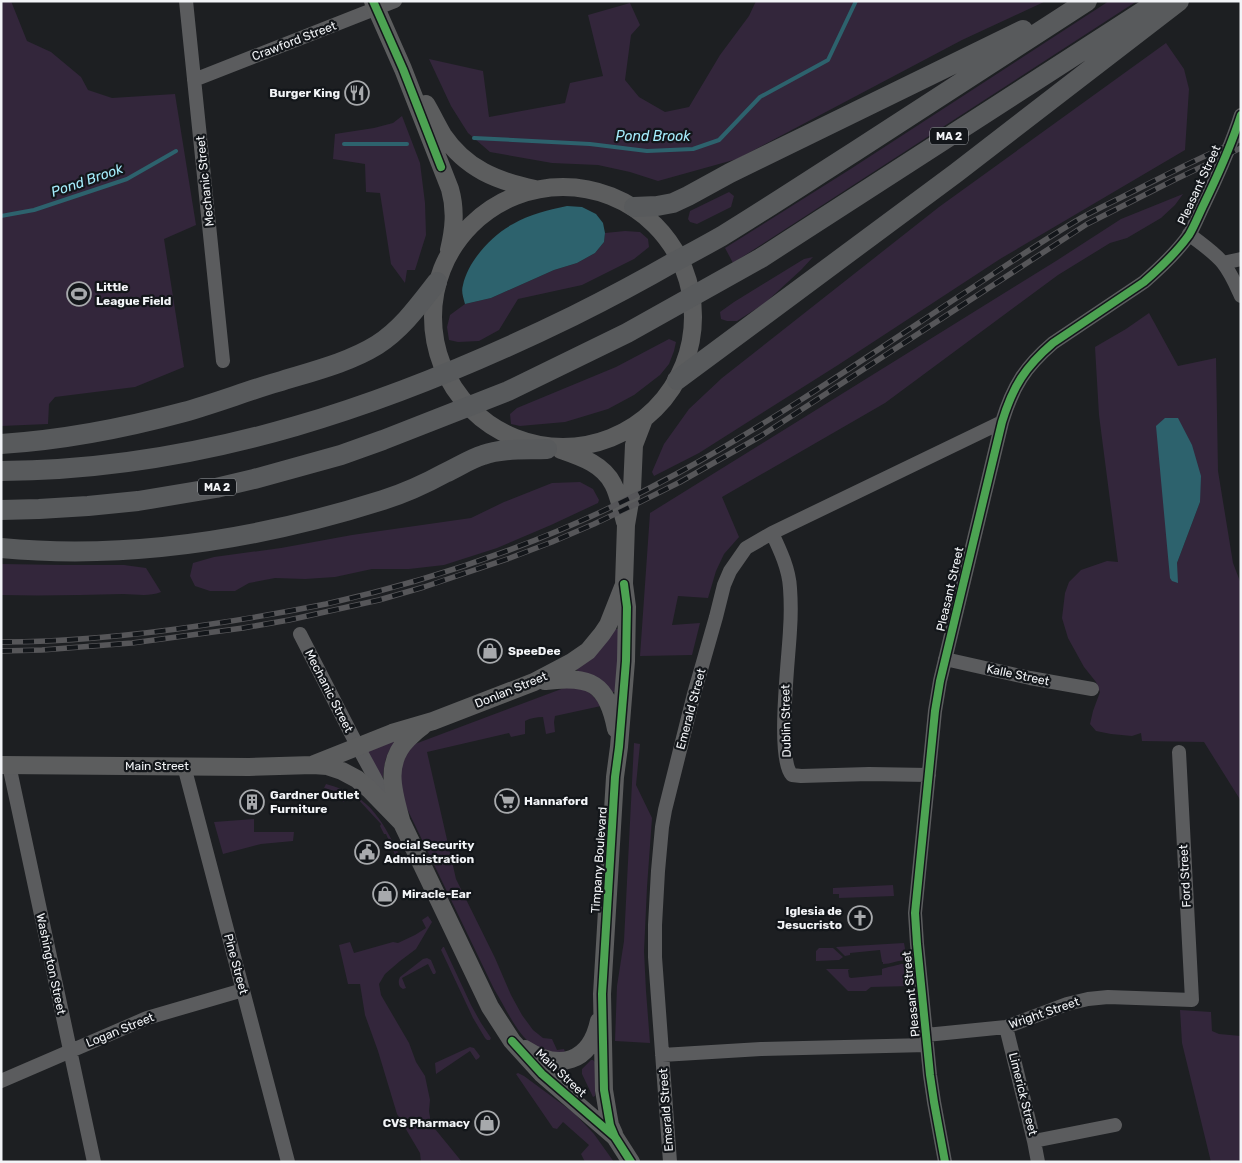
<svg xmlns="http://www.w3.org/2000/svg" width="1242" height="1163" viewBox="0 0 1242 1163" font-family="Rubik,sans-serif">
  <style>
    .green { fill: #33263b; fill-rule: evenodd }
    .water { fill: #2d626d }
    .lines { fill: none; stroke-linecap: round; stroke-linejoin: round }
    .stream { stroke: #2d626d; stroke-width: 4 }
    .minor { stroke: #5b5c5e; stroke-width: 14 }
    .major { stroke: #5c5d5e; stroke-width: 18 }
    .highway { stroke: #585a5c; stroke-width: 20 }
    .rail-casing { stroke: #565659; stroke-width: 5.5 }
    .rail { stroke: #13161a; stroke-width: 4; stroke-dasharray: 11; stroke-linecap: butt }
    .cycleway-casing { stroke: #13161a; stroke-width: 11 }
    .cycleway { stroke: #4ca352; stroke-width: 8 }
    .labels { text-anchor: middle; stroke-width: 4.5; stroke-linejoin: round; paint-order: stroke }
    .shield { fill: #13161a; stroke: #afb1b5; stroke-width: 1 }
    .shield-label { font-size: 11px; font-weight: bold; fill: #f2f4f7 }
    .street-label { font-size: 12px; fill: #f2f4f7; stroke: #13161a }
    .poi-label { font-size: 12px; font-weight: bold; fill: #f2f4f7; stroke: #13161a; text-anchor: start }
    .water-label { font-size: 14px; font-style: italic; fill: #a5edfc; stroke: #13161a }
  </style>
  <rect width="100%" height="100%" fill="#1d1f22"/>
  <path class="green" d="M1,1H11L27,41L51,52L81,77L88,90L112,98L175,94L196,225L164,239L184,367L135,387L55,397L49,404L48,424L1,426Z
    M756,1H1046L962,40L737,159L658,181L630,172L598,165L552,163L490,152L468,133L451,106L429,59L483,71L489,117L565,103L570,83L603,76L588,15L630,3L640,25L631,35L625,80L639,97L665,112L689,107L720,55L749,16Z
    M1109,1H1137L733,263L725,248L849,170Z
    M1166,43L1184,69L1189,89L1185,150L1000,259L838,365L699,453L654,476L652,472L664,444L689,409L722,378L939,207Z
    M402,116L420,163L425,203L426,235L415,270H407L405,283L391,264L380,193L366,192L365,164L333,159L335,134L374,128L393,123Z
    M729,192L734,196L731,207L697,224L690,222L688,219L690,211Z
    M1183,194L1175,205L1161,218L1127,238L1110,243L1058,275L885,403L722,497L739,537L724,554L716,571L708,598L678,596L672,625L700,623L692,655L640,656L650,513L1056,261L1121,219Z
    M625,231L640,232L648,239L649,247L634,259L582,285L518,299L499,330L479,341L458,342L449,340L447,327L450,315L465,304L491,298L554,270L577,263L595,253L604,242L605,233Z
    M813,257L801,270L765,303L737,321H727L721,319L720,312L734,302L804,259Z
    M1149,313L1178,366L1216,358L1218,471L1233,563L1241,584V801L1204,742L1142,741L1141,733L1132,736L1111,734L1096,731L1090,724L1093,711L1100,692L1096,682L1084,667L1068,638L1062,618L1065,593L1069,582L1081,570L1107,561L1118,562L1099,415L1095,347L1126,329ZM1165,418L1200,502L1177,563V582Z
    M669,339L676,342L674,351L669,364L660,375L634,395L608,409L565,422L520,426L511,424L510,414L517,408L616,367Z
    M580,482L593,489L599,500L598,503L551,525L497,548L444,565L409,569H372L335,577L305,579L275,578L249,583L235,591H210L195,586L190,576L193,563L214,557L281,548L352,535L471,518L504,502L552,483Z
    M1,564L64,565H124L146,568L161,592C148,597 136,594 123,594C82,595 42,596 1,595Z
    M615,629H622L618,692H612L578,672L576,667Z
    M573,687C588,689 592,694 601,706L555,716L554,722L555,732L546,734L543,717C536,717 531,718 525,721V734L511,737L509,733L427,752L456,879L495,958L511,995L522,1015L533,1030L543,1038L552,1039L557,1050L564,1049L565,1052L554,1055C546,1051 535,1048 529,1042C515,1030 504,1005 494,989L398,790L397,769L408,749L415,744L564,688Z
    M395,738L396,741C386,752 384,764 383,777L380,778L366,749Z
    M634,743L640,744L636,785L652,818L647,887L644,951L646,991L650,1043L615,1041L617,986L624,941Z
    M326,784C373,796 383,823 403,862L399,864L386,834H384L380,826L381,824L355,796L343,802L342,799L333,796L335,791L324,788Z
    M254,819V832H294L293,841L261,844L223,854L214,822Z
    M893,885L894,896L839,898V894H833V888Z
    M428,916L432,922L416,949L400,961L385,974L379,984L381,995L409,1043L416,1062L425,1076L430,1100L429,1111L431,1124L462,1162H421L420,1153L397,1114L378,1051L365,1015L360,984H348L339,945L350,942L354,953L393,942L398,943L415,935L426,928L422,920Z
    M904,943L907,960C898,960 891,964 883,964V962H882L880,950L850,953V955L845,956L836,947Z
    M443,947H444L471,1005L481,1023L491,1038L490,1040H487L485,1038L473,1018L442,952L441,950Z
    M819,948H833L843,957L839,960L816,961V951Z
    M427,958L431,960L436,972L435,974H433L428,964L402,978L406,988L403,989C398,987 398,981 400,977L423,959Z
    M901,964H907L910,986L871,987L866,991H848L826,969H850L848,970L849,977L851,978L882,975V969C887,967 895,966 901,964Z
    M1180,1010L1211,1012L1212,1031L1219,1034L1241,1036V1162H1211L1182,1043Z
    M470,1047L474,1048L480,1056L479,1058L476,1060L470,1051L436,1074L435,1063Z
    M591,1060H593L595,1062V1096L593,1097L582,1074V1069Z
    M518,1073L524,1076L574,1113L594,1134L614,1162H585L581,1154L589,1145L563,1122L557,1129L553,1128L516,1074Z"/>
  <path class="water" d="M567,206L582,207L596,214L603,223L605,233L604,242L595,253L577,263L554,270L491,298L465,304C463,297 461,291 463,285C468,261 492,235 513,224C530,214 549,210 567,206Z
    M1165,418H1178L1192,445L1201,476L1200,502L1177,563L1178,583L1172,581L1170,578L1156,426Z"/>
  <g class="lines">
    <path class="stream" d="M474,138L590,144L647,151L693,149L719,140L760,97L828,60L856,1
      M344,144H407
      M1,216L34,210L127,179L176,151"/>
    <path class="minor" d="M186,1L223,361
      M194,80L395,1
      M1189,234C1200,243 1214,252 1223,263C1231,273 1236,285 1241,296
      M1223,263L1241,259
      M772,533C780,550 789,569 790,588C791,602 791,616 790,630C789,656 776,759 792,775L801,776L869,774L929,775
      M300,634L358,747L388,802
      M945,659L1030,678L1092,689
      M9,765L94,1162
      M184,766L288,1162
      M1006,1027L1034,1141L1038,1162
      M926,1035L1006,1027L1067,1004L1088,999L1108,997L1192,1000L1179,752
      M662,1055L761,1049L927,1045
      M1,1081L147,1018L243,990
      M1034,1141L1115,1125
      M670,1162L655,957V925L658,871L662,827L665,810L694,694L716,617L724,585L730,571L746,548L772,533L1002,422
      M945,1162L934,1102L930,1075L917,944L915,913L935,711L940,681L1002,422C1013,386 1025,367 1053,343L1144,282C1160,268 1177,252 1189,235C1195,225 1199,214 1204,204C1218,175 1231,146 1241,115"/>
    <path class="major" d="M373,1L403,69L450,189C456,210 454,229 449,250
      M426,104C432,114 437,125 443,135C466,169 497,181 535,189
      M433 317a130 130 0 1 1 260 0a130 130 0 1 1-260 0Z
      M561,450C581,457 603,464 613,484C618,493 622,511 625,522
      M545,681C591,675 607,683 616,729
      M314,764L392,733L433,721L534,682L572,662L588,651L602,634L608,625L623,587
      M1,765L249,767L313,765L327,766L342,771L357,779L369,789L402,823L490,1007L512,1041L542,1074L615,1137L631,1162
      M401,820C393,791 384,763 408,739C413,734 418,729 423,726
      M525,1049C559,1071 590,1063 599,1021
      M614,1134L610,1125L608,1114L604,1090L602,994L615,777L619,747L626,661L627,607L624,584L626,525L632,490L634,445L644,419"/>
    <path class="highway" d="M634,207L657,206L673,203L688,196L730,173L1023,30
      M677,380L956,173L1179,1
      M1,444C63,440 125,428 184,412C216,403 247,391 278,382C310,372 348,363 377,345C402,329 419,305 437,282
      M1,471C204,470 393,404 573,316C607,299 641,281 674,262C690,254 706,245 722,236C766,209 810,180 854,152C932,101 1010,51 1087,1
      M1,510L39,509L88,506L138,501L216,488L254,479L341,455L383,440L508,391L627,333L761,258L1159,1
      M1,548C130,560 260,539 383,500C405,493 425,484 445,473C458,467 470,459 483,455C503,448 526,450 547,449"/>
    <g class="rail-casing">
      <path id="rail" d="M1,642C70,642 138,635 205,625C246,619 286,612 326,604C447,577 569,533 678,473C773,421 864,359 955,299C997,272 1038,243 1081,218C1095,210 1110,203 1124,196C1163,176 1202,157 1241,139
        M1,651L42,650L132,643L243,628L289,620L379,600L424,587L510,558L552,542L594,524L638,503L680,482L761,436L1087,224L1174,180L1241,148"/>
    </g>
    <use href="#rail" class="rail"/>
    <g class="cycleway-casing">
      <path id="cycleway" d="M373,1L403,69L441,167
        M512,1041L542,1074L615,1137L631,1162
        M615,1137L610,1125L604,1090L602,994L615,777L619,747L626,661L627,607L624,584
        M945,1162L934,1102L930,1075L917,944L915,913L935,711L940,681L1002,422C1013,386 1025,367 1053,343L1144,282C1160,268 1177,252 1189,235C1195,225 1199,214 1204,204C1218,175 1231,146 1241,115"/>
    </g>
    <use href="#cycleway" class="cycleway"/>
  </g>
  <defs>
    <g id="restaurant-ring" transform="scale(1.25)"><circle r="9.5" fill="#13161a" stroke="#a7a9ac" stroke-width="1.5"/><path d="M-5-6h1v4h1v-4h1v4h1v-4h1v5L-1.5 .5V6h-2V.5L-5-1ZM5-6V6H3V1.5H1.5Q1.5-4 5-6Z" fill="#a7a9ac"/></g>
    <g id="stadium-ring" transform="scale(1.25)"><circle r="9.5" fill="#13161a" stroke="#a7a9ac" stroke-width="1.5"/><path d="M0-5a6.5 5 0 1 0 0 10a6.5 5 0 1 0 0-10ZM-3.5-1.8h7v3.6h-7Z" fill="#a7a9ac"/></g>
    <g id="shop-ring" transform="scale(1.25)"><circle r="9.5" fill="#13161a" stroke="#a7a9ac" stroke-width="1.5"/><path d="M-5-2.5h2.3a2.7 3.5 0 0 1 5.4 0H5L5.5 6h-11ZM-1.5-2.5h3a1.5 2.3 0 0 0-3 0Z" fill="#a7a9ac"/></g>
    <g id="supermarket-ring" transform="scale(1.25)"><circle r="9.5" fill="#13161a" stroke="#a7a9ac" stroke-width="1.5"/><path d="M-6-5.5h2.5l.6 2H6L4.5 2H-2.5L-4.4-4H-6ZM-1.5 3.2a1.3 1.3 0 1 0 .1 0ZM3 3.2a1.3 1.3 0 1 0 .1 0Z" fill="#a7a9ac"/></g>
    <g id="building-ring" transform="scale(1.25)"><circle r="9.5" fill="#13161a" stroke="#a7a9ac" stroke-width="1.5"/><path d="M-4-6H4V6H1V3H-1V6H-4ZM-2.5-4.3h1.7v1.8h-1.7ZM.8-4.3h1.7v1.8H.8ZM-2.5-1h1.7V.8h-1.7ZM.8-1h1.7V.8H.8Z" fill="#a7a9ac"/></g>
    <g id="civic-ring" transform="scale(1.25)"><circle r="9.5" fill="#13161a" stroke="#a7a9ac" stroke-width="1.5"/><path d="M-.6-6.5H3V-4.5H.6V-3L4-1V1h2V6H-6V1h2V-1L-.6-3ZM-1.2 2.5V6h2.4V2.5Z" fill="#a7a9ac"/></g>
    <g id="church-ring" transform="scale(1.25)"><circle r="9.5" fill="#13161a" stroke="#a7a9ac" stroke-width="1.5"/><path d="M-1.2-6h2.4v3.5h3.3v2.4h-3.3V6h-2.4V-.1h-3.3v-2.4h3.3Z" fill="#a7a9ac"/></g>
  </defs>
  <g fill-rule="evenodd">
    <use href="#restaurant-ring" x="357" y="93"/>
    <use href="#stadium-ring" x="79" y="294"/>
    <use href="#shop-ring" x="490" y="651"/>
    <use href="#supermarket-ring" x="507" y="801"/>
    <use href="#building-ring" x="252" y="802"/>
    <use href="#civic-ring" x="367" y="852"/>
    <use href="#shop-ring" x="385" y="894"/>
    <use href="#church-ring" x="860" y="918"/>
    <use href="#shop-ring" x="487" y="1123"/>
  </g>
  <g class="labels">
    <g class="shield">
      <rect x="930" y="127.5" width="38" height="17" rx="4"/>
      <rect x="198" y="478.5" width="38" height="17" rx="4"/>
    </g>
    <g class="shield-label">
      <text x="949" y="140">MA 2</text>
      <text x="217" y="491">MA 2</text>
    </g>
    <g class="street-label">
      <text transform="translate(294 41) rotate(-21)" y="4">Crawford Street</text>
      <text transform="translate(205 181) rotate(-96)" y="4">Mechanic Street</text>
      <text transform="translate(1199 185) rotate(-65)" y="4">Pleasant Street</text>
      <text transform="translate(950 589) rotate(-77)" y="4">Pleasant Street</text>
      <text transform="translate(1018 675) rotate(12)" y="4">Kalle Street</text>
      <text transform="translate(511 690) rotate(-22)" y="4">Donlan Street</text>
      <text transform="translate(329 691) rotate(63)" y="4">Mechanic Street</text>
      <text transform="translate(691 709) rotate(-75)" y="4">Emerald Street</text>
      <text transform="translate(786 721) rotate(-91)" y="4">Dublin Street</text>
      <text x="157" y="770">Main Street</text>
      <text transform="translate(599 860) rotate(-86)" y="4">Timpany Boulevard</text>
      <text transform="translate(1185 876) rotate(-93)" y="4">Ford Street</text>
      <text transform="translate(51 964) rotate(78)" y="4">Washington Street</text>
      <text transform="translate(236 964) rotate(75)" y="4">Pine Street</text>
      <text transform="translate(911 994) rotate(-96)" y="4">Pleasant Street</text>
      <text transform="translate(1044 1013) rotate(-19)" y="4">Wright Street</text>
      <text transform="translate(120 1030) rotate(-22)" y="4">Logan Street</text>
      <text transform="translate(561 1073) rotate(43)" y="4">Main Street</text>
      <text transform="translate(1023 1094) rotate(76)" y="4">Limerick Street</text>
      <text transform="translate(666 1110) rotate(-94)" y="4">Emerald Street</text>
    </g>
    <g class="poi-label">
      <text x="340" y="97" text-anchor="end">Burger King</text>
      <text x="96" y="291">Little<tspan x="96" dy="14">League Field</tspan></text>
      <text x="508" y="655">SpeeDee</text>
      <text x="270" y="799">Gardner Outlet<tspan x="270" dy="14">Furniture</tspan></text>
      <text x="524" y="805">Hannaford</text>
      <text x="384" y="849">Social Security<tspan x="384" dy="14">Administration</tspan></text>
      <text x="402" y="898">Miracle-Ear</text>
      <text x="842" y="915" text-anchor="end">Iglesia de<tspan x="842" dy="14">Jesucristo</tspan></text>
      <text x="470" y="1127" text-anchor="end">CVS Pharmacy</text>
    </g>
    <g class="water-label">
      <text x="653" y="141">Pond Brook</text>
      <text transform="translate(87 180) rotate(-19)" y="5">Pond Brook</text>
    </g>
  </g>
  <rect width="1242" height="1163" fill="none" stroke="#f2f4f7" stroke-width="5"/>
</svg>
